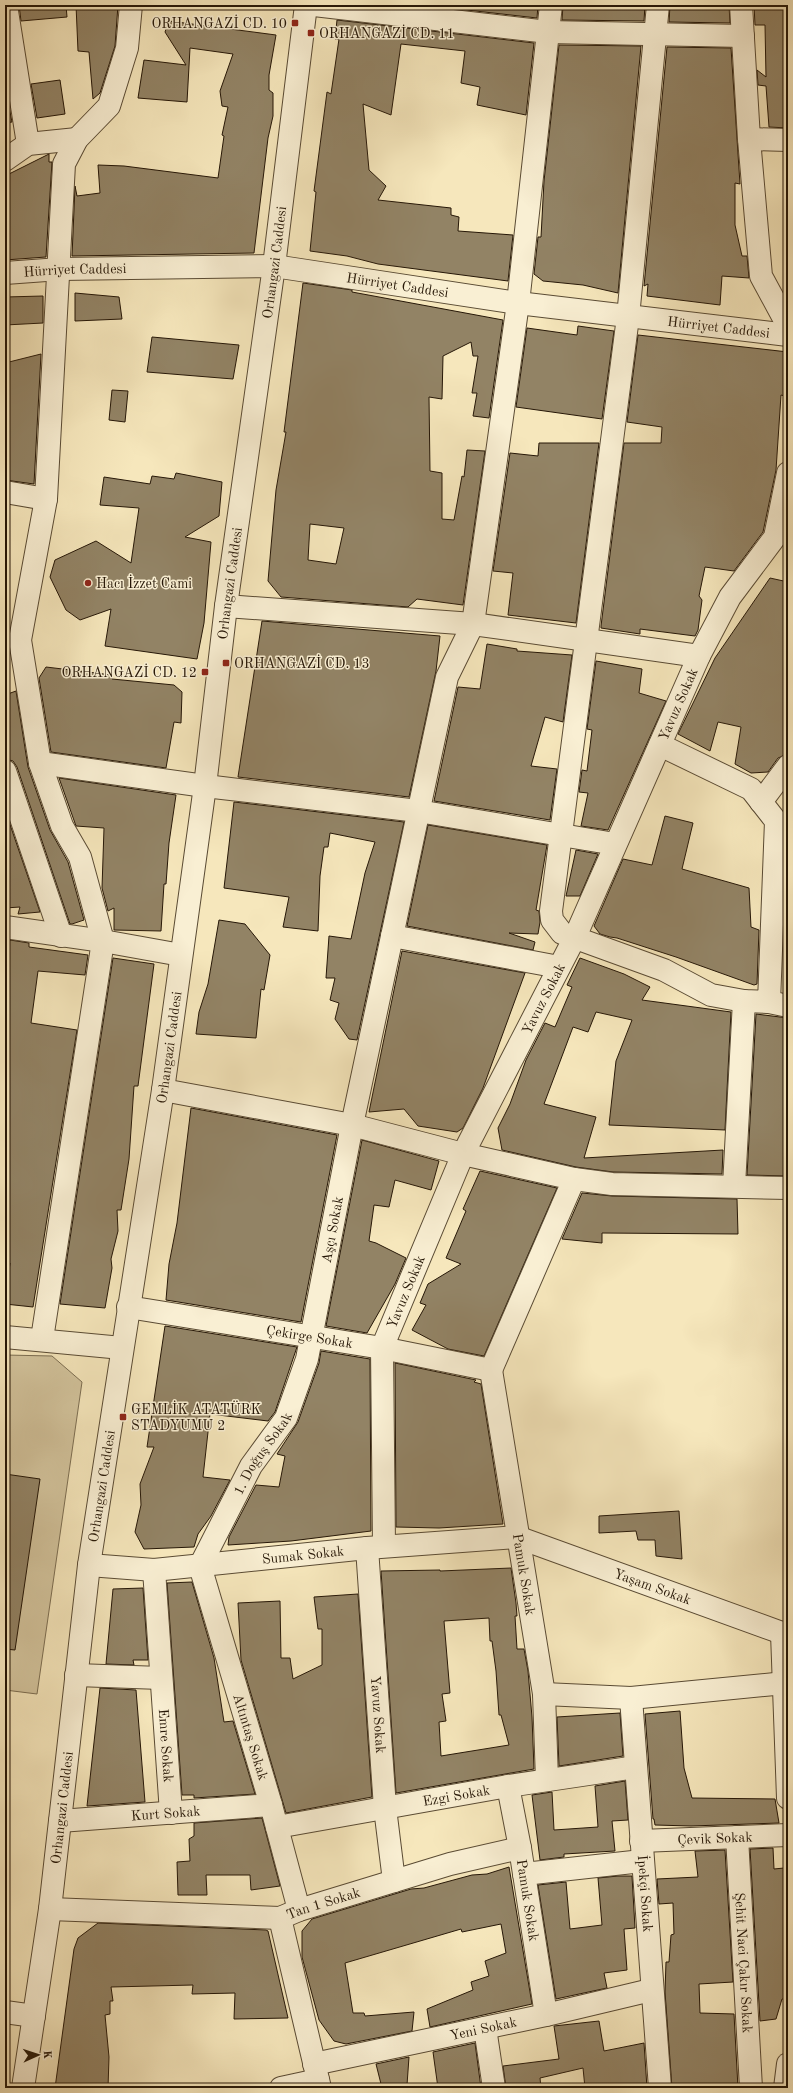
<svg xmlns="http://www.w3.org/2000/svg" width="793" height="2093" viewBox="0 0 793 2093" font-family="'Old Standard TT',serif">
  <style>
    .green { fill: #d3c49d; stroke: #7c6e52 }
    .building { fill: #928365; stroke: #261707; fill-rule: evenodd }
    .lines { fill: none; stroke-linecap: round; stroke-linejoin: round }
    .minor-casing { stroke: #5a4b34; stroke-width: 24 }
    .minor { stroke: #f9efd3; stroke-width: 22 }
    .poi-dot { fill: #8f2418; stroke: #f9efd3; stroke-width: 1.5 }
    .labels { text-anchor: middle; stroke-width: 3; stroke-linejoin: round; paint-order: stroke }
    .poi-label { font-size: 14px; fill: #261707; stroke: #f9efd3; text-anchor: start }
    .street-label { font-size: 14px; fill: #261707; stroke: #f9efd3 }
  </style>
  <rect width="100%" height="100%" fill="#f6e7bc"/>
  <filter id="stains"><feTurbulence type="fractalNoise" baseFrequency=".005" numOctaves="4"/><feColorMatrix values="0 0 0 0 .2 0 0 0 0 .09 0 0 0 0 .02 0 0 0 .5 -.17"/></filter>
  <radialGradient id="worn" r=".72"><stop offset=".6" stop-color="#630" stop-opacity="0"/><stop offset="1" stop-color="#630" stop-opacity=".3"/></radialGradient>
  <path class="green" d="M5,1355L52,1356L82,1382L37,1694L5,1690Z"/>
  <path class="building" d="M19,5H66L67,17L21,21Z
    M76,5H118L115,46L100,93L93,99L89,52L78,51Z
    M423,5H538L537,18Z
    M563,5H645L644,21L562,20Z
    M670,5H729L730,23L669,22Z
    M754,5H788V128L769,127L766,86L758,85L757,70L766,77L765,25H755Z
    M337,20L534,43L526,115L477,105L480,87L461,83L465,51L401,44L391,115L363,104L369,170L386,186L378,200L451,208V215L459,217L458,231L513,235L508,281L378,264L347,256L310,251L316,192L314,191L327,92L331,94L339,39H335Z
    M169,21L276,35L269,75V90L273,93V116L268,138L254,253L72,256L75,186L77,196L100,193L98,165L124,166L218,178L224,136L222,135L228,107L222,106L220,91L233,54L190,48L187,102L138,98L144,60L186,65L165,32Z
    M559,45L641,46L618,293L583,285L543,281L534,274L538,237H541L544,181Z
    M667,47L731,48L740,184L735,183V225L742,256H747L749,278L722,276L720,305L647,296L648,284L644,286Z
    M60,80L65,114L37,118L31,84Z
    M5,87L12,122L5,123Z
    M49,154V162H52L46,257L5,260V176Z
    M303,283L352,290V292L503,320L489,418L473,416L477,393H472L478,356H473L471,342L443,356L442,399L429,397L430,471L442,473V519L454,520L462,476L464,477L467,450L485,451L463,605L417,599L408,607L281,597L268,581L276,490L286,432H284ZM310,524L344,528L336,564L308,560Z
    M75,293L119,297L122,319L75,321Z
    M43,296V323L5,325V297Z
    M578,326L614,331L602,419L516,407L527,328L577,335Z
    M638,335L788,352L785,396L781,395L776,470L763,532L734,571L705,567L699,596L702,600L698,630L695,636L640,629V634L601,628V626L624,443H661L662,427L627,422Z
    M152,337L239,345L233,379L147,372Z
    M41,354L34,484L5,480V363Z
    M112,390L128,391L125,422L109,420Z
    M539,443H599L576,623L508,615L513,573L493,571L510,453L538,456Z
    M176,473L222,482L219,516L185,537L211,542L204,623L197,659L105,646L111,609L80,620L66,610L50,577L55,560L96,541L131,563L139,508L100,505L104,477L150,484L152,476L174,479Z
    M770,578L788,582V754L778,758L768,772L751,773L735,764L741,727L718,722L710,751L678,734L715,658Z
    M262,621L440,636L436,671L409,797L238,777Z
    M487,644L517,649V651L572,655L563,722L545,717L531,766L557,769L550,820L434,801L458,687L480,689Z
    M596,661L642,669L639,693L666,701L608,830L581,826L588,793L579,792L582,770L587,771L592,730L587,729Z
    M46,667L112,675V679L174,685L182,692L181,723L174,722L166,768L51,752L39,678Z
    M16,691L28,767L50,830L68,862L84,920L72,924H70L17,767L13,761L5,759V695Z
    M59,778L176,795L169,843L166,884H164L161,931L114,930V908L108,911L102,888L104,828L76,826Z
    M234,802L404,822L357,1040L349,1039L335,1019L339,1003L330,1000L335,978H326L329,936L351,939L365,873L375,842L330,833L328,847H324L320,876L318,931L283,927L289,897L224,888Z
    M5,810L40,912L18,914L20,907L5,908Z
    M665,816L693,823L682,869L749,888L751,927L759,930L757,984L754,985L676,957L617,938L610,937L600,934L594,926L623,859L652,865Z
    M428,825L547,845L536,910L539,911L540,922L538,934L509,933L535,942L533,950L407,926Z
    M576,850L598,854L580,896H566Z
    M219,920L245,924L270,955L264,990L261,989L256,1038L196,1034L199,1012L208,984Z
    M10,940L29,943V947L88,955L85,975L38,971L31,1023L77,1030L33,1307L5,1304L10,1263L5,1262V956Z
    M402,951L525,973L483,1088L463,1128L457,1132L418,1126L404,1109L369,1112Z
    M113,958L154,964L138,1086H134L129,1159L121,1210H117L118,1231L111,1259L112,1268L105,1308L60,1304Z
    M580,958L624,974L650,987L642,1000L731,1012L725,1130L609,1125L616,1061L632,1020L596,1012L588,1032L573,1027L544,1104L596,1117L584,1158L723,1150L722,1174L613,1172L576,1167L502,1150L498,1128L510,1104L526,1060L545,1023L555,1027L572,987L567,985Z
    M756,1014L788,1018V1176L747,1175Z
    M191,1108L337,1135L301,1322L166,1300L169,1264L177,1223Z
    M362,1140L439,1161L431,1190L395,1180L389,1207L374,1205L369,1241L376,1243L406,1258L395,1284L367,1333L326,1326Z
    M480,1171L557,1188L484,1356L448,1349L412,1330L426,1305L420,1303L428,1284L461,1264L446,1258L466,1211L463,1209Z
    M582,1193L612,1196L737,1199L738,1234L602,1233V1243L562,1239Z
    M165,1326L297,1347L275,1412L268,1421L210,1414L203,1477L230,1480L211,1516L198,1534L194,1547L144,1549L135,1532L141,1505L140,1484L154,1447H147Z
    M321,1351L370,1359L371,1531L291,1541L228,1545L229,1537L256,1485L279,1487L285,1456L277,1454L298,1422L319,1363Z
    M395,1363L476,1380L474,1382L481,1384L503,1524L439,1528L396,1527Z
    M5,1474L40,1479L15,1650L5,1649Z
    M679,1511L682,1559L656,1556L655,1540H638L636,1531L599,1533V1516Z
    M511,1568L516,1603L517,1616H515L517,1649H524L528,1671L532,1717L534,1769L396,1793L381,1571L440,1570V1571ZM489,1618L490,1641H492L496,1671L499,1715H501L509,1745L441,1756L439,1722L446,1721L442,1694L450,1693L444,1621Z
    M192,1582L214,1658L224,1722L233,1721L255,1794L194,1798V1795H182L167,1583Z
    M143,1588L148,1660H133L134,1665L106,1664L113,1589Z
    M358,1594L372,1797L286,1813L241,1660L238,1603L280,1601L281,1658H290L293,1679L322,1665V1629H318L314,1597Z
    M100,1688L136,1690L145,1802L87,1806Z
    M680,1711L684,1768L692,1798L775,1799L779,1823L691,1826L655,1825L654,1819H653L645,1714Z
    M620,1713L623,1756L559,1766L557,1717Z
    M625,1781L628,1820L612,1821L615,1851L564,1854V1857L540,1860L532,1795L552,1792L554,1830L598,1827L595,1786Z
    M262,1818L280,1886L251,1890L250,1875H206L207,1895H178L177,1862L190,1861L189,1839L194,1836V1823Z
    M773,1848L774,1869L784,1868L787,1917H785L784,1944L788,1999H782L776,2019L760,2021L750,1849Z
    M725,1850L733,1982L699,1984L700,2013L734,2014L738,2088H672L665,1992L666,1962H669L671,1935L674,1934L673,1903L659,1904L657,1879L698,1877L695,1851Z
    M509,1867L532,2004L430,2027L427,2009L473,1990L471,1982L489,1976L485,1961L506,1953L501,1924L462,1932L461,1929L345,1963L353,2013H364L365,2016L414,2012L412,2031L346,2044L334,2041L319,2020L302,1957V1931L312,1919L411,1889L424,1888L472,1875L487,1874Z
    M618,1876H632L635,1928L624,1929L627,1970L604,1973L607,1988L556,1999L538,1885L566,1882L570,1929L602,1925L598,1878Z
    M98,1923L266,1930L268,1931L288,2018L234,2019L235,1993L192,1994L193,1985L111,1987L113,2001H110V2014L105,2015L109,2057L108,2088H55L74,1949L78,1938Z
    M599,2021L604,2051L644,2043L647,2088H585L583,2068L540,2078L541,2088H506L503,2066L559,2059L554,2026Z
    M475,2043L481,2088H438L433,2052Z
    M409,2057L407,2085L382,2088L376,2064Z"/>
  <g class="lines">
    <g class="minor-casing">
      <g id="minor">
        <path d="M6,5L28,144"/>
        <path d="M314,5L548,32L743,36"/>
        <path d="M658,5L628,317L551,911L552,920L562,933L664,970L711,995L744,1001L769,1002L776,821L751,789L660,745"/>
        <path d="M741,5L749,139L761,276L788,326"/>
        <path d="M749,139L788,140"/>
        <path d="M5,160L28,144L77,139"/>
        <path id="s1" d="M5,273L60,269L274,266L518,303L788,335"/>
        <path d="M5,492L46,499"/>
        <path d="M226,606L473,624L699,656"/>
        <path d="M40,763L205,786L418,811L615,844"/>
        <path d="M5,771L61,936"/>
        <path d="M761,802L788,766"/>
        <path d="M5,927L103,941L181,955"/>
        <path d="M392,936L559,967"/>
        <path d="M769,1002L788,1006"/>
        <path d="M163,1090L352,1125L463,1154L574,1179L491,1370"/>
        <path d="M574,1179L612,1184L788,1188"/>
        <path d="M734,1186L744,1001"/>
        <path id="s2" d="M128,1307L382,1348L491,1370"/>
        <path d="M5,1337L122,1348"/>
        <path d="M42,1339L103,941L80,857L62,826L40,763L20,640L46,499L64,164L77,139L109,106L127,48L131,5"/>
        <path id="s3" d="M491,1370L544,1694L547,1780"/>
        <path id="s4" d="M384,1546L382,1348L463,1154L575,937L699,656L730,597L775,537L788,473"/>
        <path id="s5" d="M367,1548L385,1808L394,1881"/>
        <path id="s6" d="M89,1565L154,1570L367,1548L517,1537L782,1633L788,1632"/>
        <path id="s7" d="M154,1570L171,1813"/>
        <path d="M782,1633L788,1798"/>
        <path d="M76,1675L161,1678"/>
        <path d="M544,1694L631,1698L785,1683"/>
        <path id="s8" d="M631,1698L660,2088"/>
        <path id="s9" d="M508,1786L520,1848L546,2015"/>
        <path id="s10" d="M60,1821L271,1805"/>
        <path id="s11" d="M277,1827L508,1786L636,1767"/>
        <path id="s12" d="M737,1837L751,2088"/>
        <path id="s13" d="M641,1841L788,1835"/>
        <path d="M524,1874L642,1861"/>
        <path id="s14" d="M50,1909L280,1918L299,1910L450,1864L520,1848"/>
        <path id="s15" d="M299,1910L271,1805L200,1566L251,1466L286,1418L307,1359L352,1125L447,677L473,624L518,303L551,5"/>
        <path d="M280,1918L320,2088"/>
        <path d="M5,2012L34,2016"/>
        <path d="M485,2028L494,2088"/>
        <path id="s16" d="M314,2064L546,2015L651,1990"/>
        <path id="s17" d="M23,2088L50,1909L89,1565L163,1090L205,786L226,606L274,266L306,5"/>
        <path d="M281,2088L318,2080"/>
        <path d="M785,2088L788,2064"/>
      </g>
    </g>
    <use href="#minor" class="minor"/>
  </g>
  <g class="poi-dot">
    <rect x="291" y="19" width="8" height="8" rx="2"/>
    <rect x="307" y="29" width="8" height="8" rx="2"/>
    <circle cx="88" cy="583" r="4"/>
    <rect x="222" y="659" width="8" height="8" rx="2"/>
    <rect x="201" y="668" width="8" height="8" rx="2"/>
    <rect x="119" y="1413" width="8" height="8" rx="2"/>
  </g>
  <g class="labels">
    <g class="poi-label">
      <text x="287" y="28" text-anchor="end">ORHANGAZİ CD. 10</text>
      <text x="319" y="38">ORHANGAZİ CD. 11</text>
      <text x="96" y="588">Hacı İzzet Cami</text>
      <text x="234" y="668">ORHANGAZİ CD. 13</text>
      <text x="197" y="677" text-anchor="end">ORHANGAZİ CD. 12</text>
      <text x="131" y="1414">GEMLİK ATATÜRK<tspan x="131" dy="16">STADYUMU 2</tspan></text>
    </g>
    <g class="street-label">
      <text dy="5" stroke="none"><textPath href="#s17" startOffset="1843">Orhangazi Caddesi</textPath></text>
      <text dy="5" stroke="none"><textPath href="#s1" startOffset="70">Hürriyet Caddesi</textPath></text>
      <text dy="5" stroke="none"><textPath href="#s1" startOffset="394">Hürriyet Caddesi</textPath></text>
      <text dy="5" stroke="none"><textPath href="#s1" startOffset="718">Hürriyet Caddesi</textPath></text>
      <text dy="5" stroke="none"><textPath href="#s17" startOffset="1519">Orhangazi Caddesi</textPath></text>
      <text dy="5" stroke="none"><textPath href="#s4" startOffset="907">Yavuz Sokak</textPath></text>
      <text dy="5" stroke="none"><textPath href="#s4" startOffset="583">Yavuz Sokak</textPath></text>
      <text dy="5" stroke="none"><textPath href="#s17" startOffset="1051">Orhangazi Caddesi</textPath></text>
      <text dy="5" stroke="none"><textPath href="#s15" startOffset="724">Aşçı Sokak</textPath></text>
      <text dy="5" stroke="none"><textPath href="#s4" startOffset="259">Yavuz Sokak</textPath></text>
      <text dy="5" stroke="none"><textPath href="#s2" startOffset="184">Çekirge Sokak</textPath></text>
      <text dy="5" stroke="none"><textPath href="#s15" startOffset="487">1. Doğuş Sokak</textPath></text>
      <text dy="5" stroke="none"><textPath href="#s17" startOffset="607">Orhangazi Caddesi</textPath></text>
      <text dy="5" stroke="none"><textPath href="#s6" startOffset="215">Sumak Sokak</textPath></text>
      <text dy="5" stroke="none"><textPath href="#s3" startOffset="207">Pamuk Sokak</textPath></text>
      <text dy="5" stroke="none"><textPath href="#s6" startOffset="574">Yaşam Sokak</textPath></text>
      <text dy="5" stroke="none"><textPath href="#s5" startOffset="167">Yavuz Sokak</textPath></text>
      <text transform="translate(251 1737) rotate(73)" y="5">Altıntaş Sokak</text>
      <text dy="5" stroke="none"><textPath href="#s7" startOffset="176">Emre Sokak</textPath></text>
      <text dy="5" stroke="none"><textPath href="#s11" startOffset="182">Ezgi Sokak</textPath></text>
      <text dy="5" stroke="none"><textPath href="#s17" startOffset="283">Orhangazi Caddesi</textPath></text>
      <text dy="5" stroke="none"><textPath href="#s10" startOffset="106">Kurt Sokak</textPath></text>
      <text dy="5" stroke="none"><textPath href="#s13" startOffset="74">Çevik Sokak</textPath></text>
      <text dy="5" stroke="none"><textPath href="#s8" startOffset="196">İpekçi Sokak</textPath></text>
      <text dy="5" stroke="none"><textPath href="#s9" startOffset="116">Pamuk Sokak</textPath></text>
      <text dy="5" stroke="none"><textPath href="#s14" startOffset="276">Tan 1 Sokak</textPath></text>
      <text dy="5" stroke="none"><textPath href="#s12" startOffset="126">Şehit Naci Çakır Sokak</textPath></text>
      <text dy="5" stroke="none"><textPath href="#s16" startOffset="173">Yeni Sokak</textPath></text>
    </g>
  </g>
  <rect width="793" height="2093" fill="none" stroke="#f6e7bc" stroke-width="20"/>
  <rect x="6" y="6" width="781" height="2081" fill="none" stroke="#261707" stroke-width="2"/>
  <rect x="10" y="10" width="773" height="2073" fill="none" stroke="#261707"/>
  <g transform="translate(38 2055) rotate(87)" stroke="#f9efd3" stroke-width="3" paint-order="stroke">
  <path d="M0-3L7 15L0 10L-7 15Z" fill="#261707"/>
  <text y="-6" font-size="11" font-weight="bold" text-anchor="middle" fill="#261707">K</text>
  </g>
  <rect width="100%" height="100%" filter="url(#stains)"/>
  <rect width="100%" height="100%" fill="url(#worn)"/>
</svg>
